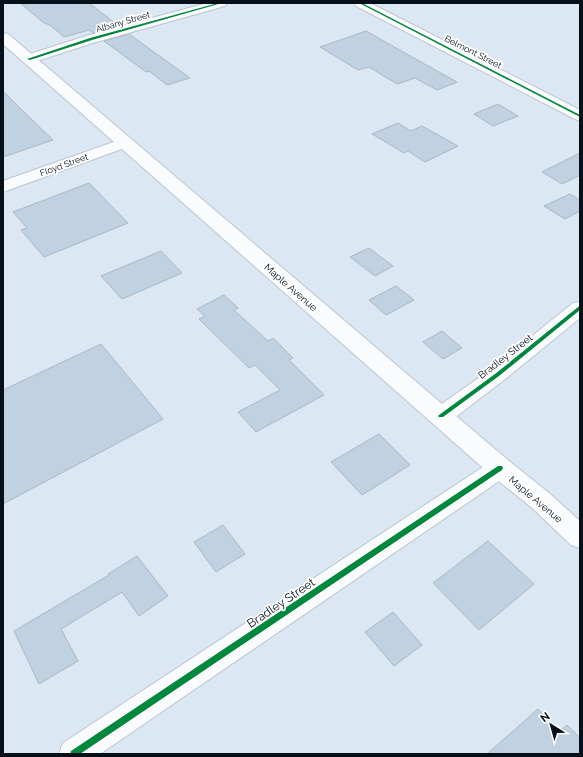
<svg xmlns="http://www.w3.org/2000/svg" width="583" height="757" viewBox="0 0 583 757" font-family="Raleway,sans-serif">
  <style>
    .building { fill: #c0d2e2; stroke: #acb6c0 }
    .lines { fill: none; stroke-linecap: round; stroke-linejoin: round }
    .minor-casing { stroke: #bbc5cf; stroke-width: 2 }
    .tertiary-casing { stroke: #bbc5cf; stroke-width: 2 }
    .secondary-casing { stroke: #bbc5cf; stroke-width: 2 }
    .minor { fill: #fafbfd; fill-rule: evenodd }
    .tertiary { fill: #fafbfd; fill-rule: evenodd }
    .secondary { fill: #fafbfd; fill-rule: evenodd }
    .cycleway-casing { stroke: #fff; stroke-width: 3 }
    .cycleway { fill: #00873e; fill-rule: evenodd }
    .labels { text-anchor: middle; stroke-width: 3.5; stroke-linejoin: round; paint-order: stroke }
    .far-street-label { font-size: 9px; fill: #071018; stroke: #fff }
    .street-label { font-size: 10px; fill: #071018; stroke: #fff }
    .near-street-label { font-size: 12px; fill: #071018; stroke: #fff }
  </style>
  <rect width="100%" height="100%" fill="#dbe7f3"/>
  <path class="building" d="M20,3H89L115,23H113L117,26L93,33L89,30L64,37L50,25L44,23Z
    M366,31L412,57L457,82L437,90L415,78L397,84L369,67L358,70L320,47Z
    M129,34L190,78L167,85L149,71L146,72L104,41Z
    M3,91L22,110L53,140L3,157Z
    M498,104L518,116L493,126L474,114Z
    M398,123L411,131L422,126L458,146L425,162L408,151L404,153L372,134Z
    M580,153V175L562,184L542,172Z
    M89,183L128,223L44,257L21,230L27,228L13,212Z
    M570,194L580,200V211L565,219L544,206Z
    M369,248L393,266L375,276L350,257Z
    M161,251L182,273L122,299L101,276Z
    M396,286L414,300L386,315L369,300Z
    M224,295L238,308L234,310L268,341L273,338L293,358L289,360L324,395L256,432L238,412L280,390L255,365L249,368L199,319L205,316L197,309Z
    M442,331L462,348L443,359L423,342Z
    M101,344L163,419L3,504V390Z
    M379,434L410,465L362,495L331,462Z
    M223,525L245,554L216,572L194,542Z
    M488,541L534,584L479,630L433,583Z
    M137,556L168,596L139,616L122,592L61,629L78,661L39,684L14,631L109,575L108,574Z
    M393,612L422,645L394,666L365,632Z
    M538,709L559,732L567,725L580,738V754H487Z"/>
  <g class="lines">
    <g class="minor-casing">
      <path id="minor" d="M125,138L130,140L133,143L130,146L3,192V181Z
        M580,302V318L504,380L449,422L441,424L433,422L430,416L433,410L490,370L573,303Z
        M500,459L508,461L512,468L508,475L100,754H59L63,743L492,461Z"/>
    </g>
    <g class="tertiary-casing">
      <path id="tertiary" d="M207,3H227L225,6L96,42L34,62L29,63L24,62L22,59L24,56L86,36Z
        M354,3H370L580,110V121L575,119L356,6Z"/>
    </g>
    <g class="secondary-casing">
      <path id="secondary" d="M3,33L8,34L509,461L549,493L580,521V548L571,545L531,507L491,475L3,44Z"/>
    </g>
    <use href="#minor" class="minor"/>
    <use href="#tertiary" class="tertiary"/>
    <use href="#secondary" class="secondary"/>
    <g class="cycleway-casing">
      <path id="cycleway" d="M218,3H222L92,40L30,60L27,59L90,38Z
        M359,3H362L580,115V117Z
        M580,306V310L499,376L443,417H439L438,416L439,415L495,374L578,307Z
        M498,466H502L503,468L502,470L80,754H70L71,751Z"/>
    </g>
    <use href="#cycleway" class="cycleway"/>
  </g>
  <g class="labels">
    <g class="far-street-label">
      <text transform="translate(123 22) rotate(-16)" y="3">Albany Street</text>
      <text transform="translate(473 52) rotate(27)" y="3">Belmont Street</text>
      <text transform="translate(64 165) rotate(-20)" y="3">Floyd Street</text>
    </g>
    <g class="street-label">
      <text transform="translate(291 287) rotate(41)" y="4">Maple Avenue</text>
      <text transform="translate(505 356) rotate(-38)" y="4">Bradley Street</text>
      <text transform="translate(536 499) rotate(40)" y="4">Maple Avenue</text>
    </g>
    <g class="near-street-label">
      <text transform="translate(281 603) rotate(-34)" y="4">Bradley Street</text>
    </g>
  </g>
  <rect width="583" height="757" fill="none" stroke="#071018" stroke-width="8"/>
  <g transform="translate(551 725) rotate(323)" stroke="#ffffff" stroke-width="3" paint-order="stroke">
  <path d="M0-3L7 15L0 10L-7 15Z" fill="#071018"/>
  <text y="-6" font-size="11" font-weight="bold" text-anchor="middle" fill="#071018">N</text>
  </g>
</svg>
